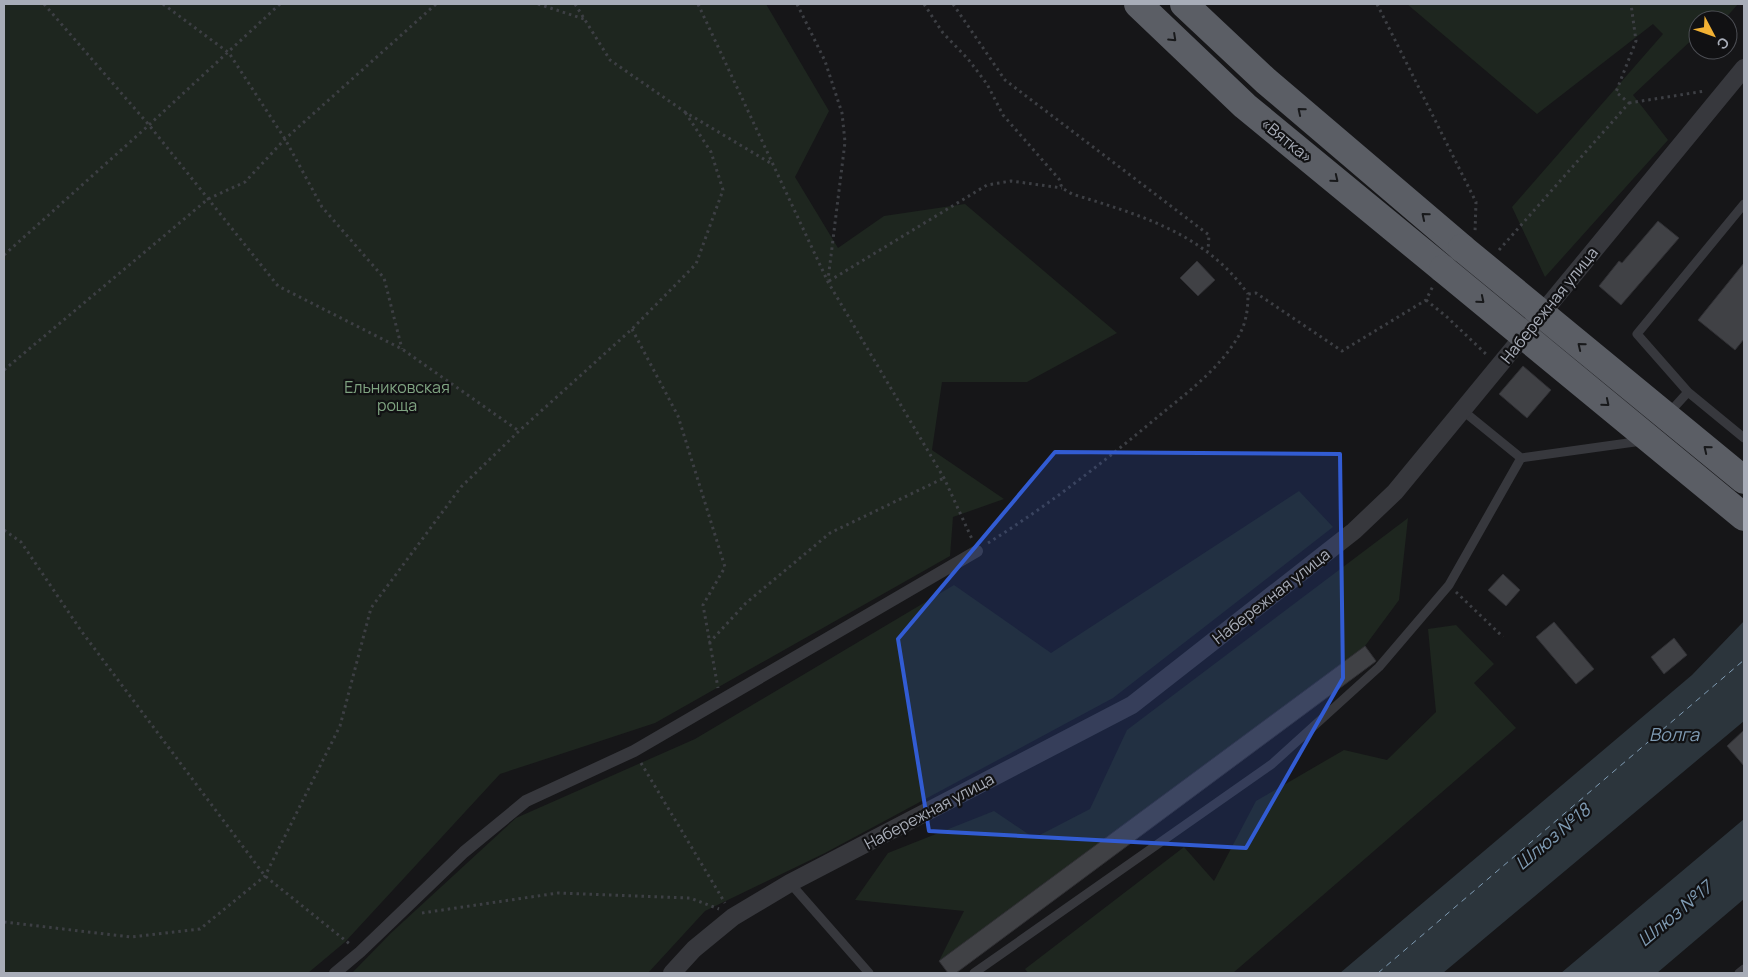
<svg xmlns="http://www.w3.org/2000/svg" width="1748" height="977" viewBox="0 0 1748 977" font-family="Manrope,sans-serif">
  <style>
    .green { fill: #1e261f }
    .water { fill: #2c353c }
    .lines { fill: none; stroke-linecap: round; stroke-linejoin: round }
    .ferry { stroke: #7f9bb3; stroke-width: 1; stroke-dasharray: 6 5; stroke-linecap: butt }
    .building { fill: #404145; stroke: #303034 }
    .path { stroke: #3d3f44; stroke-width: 3; stroke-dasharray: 2.5 4; stroke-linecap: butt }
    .service { stroke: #37383d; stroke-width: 9 }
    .pedestrian { stroke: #37383d; stroke-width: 12 }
    .minor { stroke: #37383d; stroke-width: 18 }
    .trunk { stroke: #5b5e65; stroke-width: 28 }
    .trunk-bridge { stroke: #5b5e65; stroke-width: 28 }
    .oneway { stroke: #18191b }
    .marked { fill: #325cd3; fill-opacity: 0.2; stroke: #325cd3; stroke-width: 4; stroke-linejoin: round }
    .labels { text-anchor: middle; stroke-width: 4.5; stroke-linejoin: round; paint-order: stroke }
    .street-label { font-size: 16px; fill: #a8adb8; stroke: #111113 }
    .park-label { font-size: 16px; fill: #7fa381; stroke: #111113 }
    .water-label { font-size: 18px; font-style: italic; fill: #7f9bb3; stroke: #111113 }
  </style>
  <rect width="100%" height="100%" fill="#161618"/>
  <path class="green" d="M4,4H766L829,111L795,177L838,248L884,216L965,204L1117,333L1027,382H942L932,450L1004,499L953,517L950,556L655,723L500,774L345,942L308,973H4Z
    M1407,4H1738L1724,20H1698V34L1633,95L1668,140L1545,277L1512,207L1663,34L1653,24L1537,114Z
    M1299,491L1333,527L1113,698L825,853L705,911L648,973H352L391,933L516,818L695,739L954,585L1051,653Z
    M1408,518L1399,600L1365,646L939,961L964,911L855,900L888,853L994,811L1034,838L1090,809L1127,730Z
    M1456,625L1494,664L1474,683L1516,728L1233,973H1028L1025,969L1184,847L1214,881L1256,801L1344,750L1387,760L1436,712L1428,629Z"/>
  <path class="water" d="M1744,621V721L1443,973H1340L1692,675Z
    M1744,819V899L1657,973H1561Z"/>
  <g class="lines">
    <path class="ferry" d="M1378,973L1744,660"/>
  </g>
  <path class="building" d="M1658,221L1679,238L1621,305L1599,286L1619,261L1622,263Z
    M1197,261L1215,280L1198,296L1180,278Z
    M1744,263V339L1735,350L1698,320Z
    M1523,366L1551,390L1527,418L1499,394Z
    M1503,574L1520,590L1506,606L1488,590Z
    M1554,622L1594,669L1576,684L1536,637Z
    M1674,638L1687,655L1664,674L1651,657Z
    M1365,646L1376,661L1375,662L956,973H948L939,961Z
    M1744,730V766L1727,746Z"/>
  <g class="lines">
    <path class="path" d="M44,4L149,125L278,286L402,349L519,431
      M163,4L229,53L285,139L322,207L384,278L402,349
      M538,4L584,19
      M575,4L610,60L685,112L772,164
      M698,4L828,282L944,478L972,539
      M797,4L825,61L842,113L845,142L828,280
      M924,4L943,33L968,59L987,84L1003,115L1059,179L1062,188L1072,194C1140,215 1205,233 1248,294
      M953,4L1005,80L1209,235L1208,251
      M1377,4L1476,202L1475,232
      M1629,103L1705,91
      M1499,250L1629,103L1616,92L1636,41L1631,4
      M4,255L149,125L280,4
      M829,281L987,185L1011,181L1062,188
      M1426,300L1447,317L1488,356
      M632,329L678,416L725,567L703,605L718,688
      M4,370L208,199L245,182L285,139L436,4
      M4,530L21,542L82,632L265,876L351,945
      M988,543C1049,505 1105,461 1160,415C1188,392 1219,369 1238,337C1246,324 1248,310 1248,294L1256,293L1342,351L1426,300L1433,286
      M1456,592L1503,637
      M709,643L746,603L830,533L944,478
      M641,763L725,903
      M422,913L558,893L690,898L719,909
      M4,922L131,937L200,929L265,876L340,726L371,608L461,487L519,431L632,329L696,264L723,190L711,152L685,112"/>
    <path class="service" d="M1688,392L1744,438
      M1462,410L1521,458
      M1668,414L1688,392L1637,334L1744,204
      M790,883L869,973
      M974,973L1272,764L1379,667L1449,585L1521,458L1642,441
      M1739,973L1744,969"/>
    <path class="pedestrian" d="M335,973L360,952L464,852L526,801L634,751L977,551"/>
    <path class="minor" d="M672,973L694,949L733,917L790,883L1132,705L1354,531L1395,492L1744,68"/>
    <path class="trunk" d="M1138,4L1245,106L1443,269
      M1184,4L1266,81L1462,248"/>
    <path class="trunk-bridge" d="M1462,248L1744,480
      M1443,269L1744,517"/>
  </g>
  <defs><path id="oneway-chevron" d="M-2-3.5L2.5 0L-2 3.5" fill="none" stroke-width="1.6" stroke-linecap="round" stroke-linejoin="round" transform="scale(1.25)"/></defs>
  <g class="oneway">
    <use href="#oneway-chevron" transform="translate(1173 38) rotate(43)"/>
    <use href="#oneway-chevron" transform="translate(1301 111) rotate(-140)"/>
    <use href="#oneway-chevron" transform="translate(1335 179) rotate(39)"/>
    <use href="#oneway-chevron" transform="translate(1425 216) rotate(-140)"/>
    <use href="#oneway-chevron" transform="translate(1481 300) rotate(40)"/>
    <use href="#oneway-chevron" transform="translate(1581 346) rotate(-141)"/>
    <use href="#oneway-chevron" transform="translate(1606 403) rotate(40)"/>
    <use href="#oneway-chevron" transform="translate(1707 449) rotate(-141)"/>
  </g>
  <path class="marked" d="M1055,452L1340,454L1343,678L1246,848L929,831L898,639Z"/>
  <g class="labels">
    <g class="street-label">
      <text transform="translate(1287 140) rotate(39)" y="6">«Вятка»</text>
      <text transform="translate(1549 305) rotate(-51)" y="6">Набережная улица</text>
      <text transform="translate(1271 596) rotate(-38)" y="6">Набережная улица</text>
      <text transform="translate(929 811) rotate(-28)" y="6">Набережная улица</text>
    </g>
    <g class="park-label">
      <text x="397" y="393">Ельниковская<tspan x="397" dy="18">роща</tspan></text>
    </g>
    <g class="water-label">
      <text x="1674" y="741">Волга</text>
      <text transform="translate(1553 837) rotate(-40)" y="6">Шлюз №18</text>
      <text transform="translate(1675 914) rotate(-40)" y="6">Шлюз №17</text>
    </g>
  </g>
  <rect width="1748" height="977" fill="none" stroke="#a8adb8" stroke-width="10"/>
  <g transform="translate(1713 35) rotate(131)"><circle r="24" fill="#111113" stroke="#4d4f55"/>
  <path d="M0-4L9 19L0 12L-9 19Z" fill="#f2b134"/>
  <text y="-8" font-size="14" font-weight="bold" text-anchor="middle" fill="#a8adb8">С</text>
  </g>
</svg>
